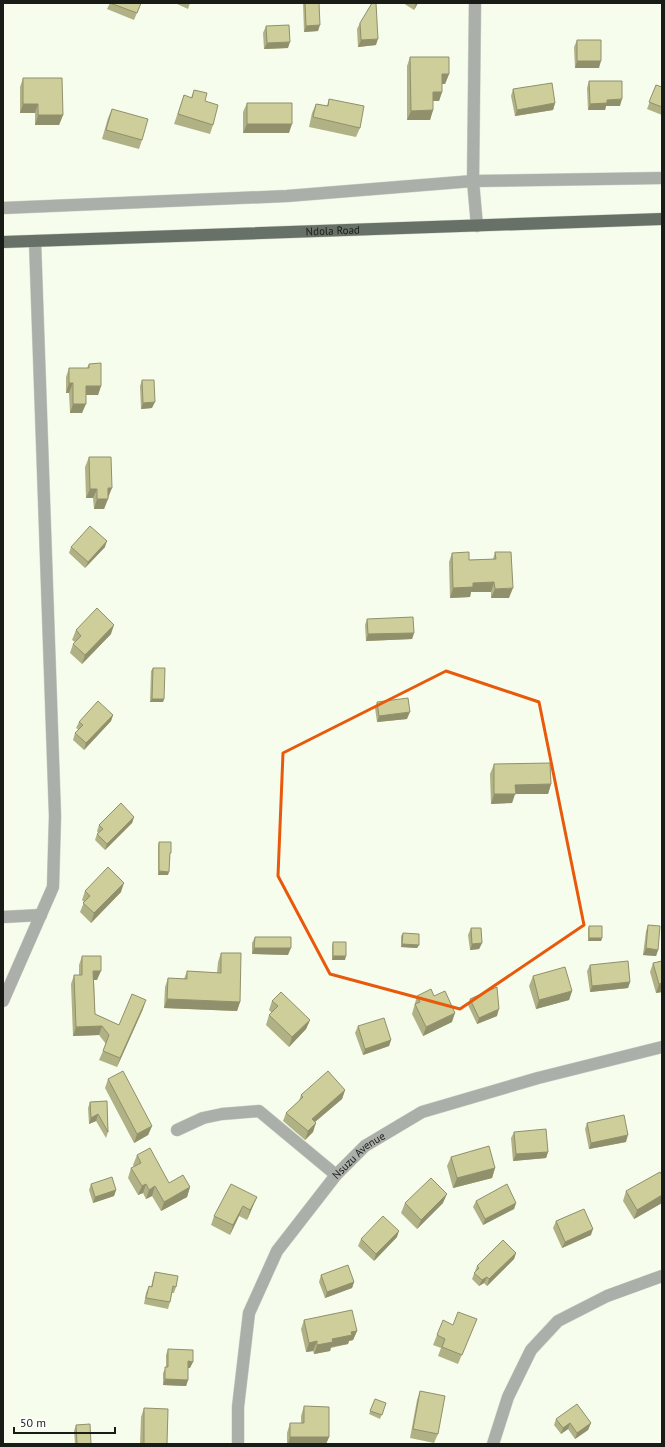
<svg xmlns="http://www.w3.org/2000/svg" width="665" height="1447" viewBox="0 0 665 1447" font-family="'PT Sans',sans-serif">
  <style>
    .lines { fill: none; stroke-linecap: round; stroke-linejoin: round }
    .minor-casing { stroke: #d3d9cb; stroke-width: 13 }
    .major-casing { stroke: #d3d9cb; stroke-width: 13 }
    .minor { stroke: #aaafaa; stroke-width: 12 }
    .major { stroke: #687168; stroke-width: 12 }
    .wall { fill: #b0b184 }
    .shaded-wall { fill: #90906c }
    .building { fill: #cdce9a; stroke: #90906c }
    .marked { fill: none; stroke: #e8590c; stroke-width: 3; stroke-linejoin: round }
    .labels { text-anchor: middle; stroke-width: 4; stroke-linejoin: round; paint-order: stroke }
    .street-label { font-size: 11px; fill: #191b16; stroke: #fff }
  </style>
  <rect width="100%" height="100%" fill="#f6fded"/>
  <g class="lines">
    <g class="minor-casing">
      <g id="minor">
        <path d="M475,3L473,181L477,226"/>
        <path d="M3,208L287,196L473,181L662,178"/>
        <path d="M3,917L41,915"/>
        <path d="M3,1001L53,887L55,816L35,241"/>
        <path d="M177,1130L203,1118L222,1114L259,1111L336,1175"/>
        <path id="s1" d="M238,1444V1407L249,1313L277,1251L336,1175L365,1146L422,1112L538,1078L662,1047"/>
        <path d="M493,1444L508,1397L531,1350L558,1321L607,1296L662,1276"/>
      </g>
    </g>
    <g class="major-casing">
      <g id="major">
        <path id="s2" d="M3,242L662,219"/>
      </g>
    </g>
    <use href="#minor" class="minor"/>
    <use href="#major" class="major"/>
  </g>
  <path class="wall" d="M110,3H141L134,20L107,9Z
    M175,3H190L188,9Z
    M303,3H319L318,31L304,32Z
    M403,3H418L414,10Z
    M360,23L376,45L358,47L357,29Z
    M266,26L288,48L264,49L263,33Z
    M577,40L599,68H575L574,47Z
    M410,57L449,74L445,84H442V92L439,101H433V110L430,120H407V66Z
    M23,78L63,115L59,125H35V113H20V87Z
    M589,81L620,106H606L605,110H588L587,88Z
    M656,85L662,87V115L647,109Z
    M513,89L555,103L553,110L515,116L511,96Z
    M194,90L205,101L213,125L210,134L174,124L184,95L191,98Z
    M329,99L360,128L356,137L309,127L312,113L316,104L327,106Z
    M247,103L289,133H243V112Z
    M112,109L142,140L139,149L102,139L108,118Z
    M89,364L101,386L98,395H86L82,413H70L69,393H66V377L69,368H87Z
    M142,380L152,408L141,409L140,386Z
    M89,457L108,498L104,509H94L93,498H86L85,467Z
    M71,547H105L85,568L69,553Z
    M495,552L509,598H491V592H471L470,597L450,598L449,562L452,553L469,560L493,559Z
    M367,619L414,633L412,639L366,641L365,625Z
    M76,630L111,634L82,664L70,653L73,644L75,642L72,640Z
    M153,668L164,699L163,702H150L151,671Z
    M377,702L407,719L377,722L375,708Z
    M113,715L111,721L84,750L73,740L75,733L79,730L76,728L79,722Z
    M494,764L551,784L548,794H515L512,803L491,804L490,774Z
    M134,817L132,823L105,850L95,840L97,834L98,833L97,831L99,825Z
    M159,842L170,856L168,875H158V845Z
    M85,891L121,892L91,923L80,912L84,902L82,900Z
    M648,925L658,950L656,956L643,955L646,931Z
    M589,926L602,938L601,941H588V929Z
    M471,928L482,943L479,949L470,950L468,935Z
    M403,933L419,945L417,948L401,947V936Z
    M255,937L288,955L252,954V943Z
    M333,942L345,960H332V946Z
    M221,953L240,1002L237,1011L164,1008L165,987L168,978L184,979L187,971L217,973L218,962Z
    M82,956L97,980H94L95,1014L119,1025L143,1009L117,1067L99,1060L106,1044L99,1035L73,1036L71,984L74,975H79V965Z
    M662,961V992L656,993L650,972L653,963Z
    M590,965L630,982L628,988L590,992L587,971Z
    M533,976L572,991L569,1000L536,1009L529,986Z
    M417,996H434L452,1022L423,1036L412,1014Z
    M470,999L497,1016L477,1024L468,1005Z
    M272,1001L310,1020L306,1029L289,1047L266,1025L269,1015L272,1013L269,1010Z
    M358,1026L391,1040L389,1046L363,1055L355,1033Z
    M108,1079L152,1126L148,1135L134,1143L105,1088Z
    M345,1090L342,1099L315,1122L313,1132L305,1140L283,1121L286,1113L299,1101L301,1095Z
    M107,1101L108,1132L106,1138L96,1121L89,1124L88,1108L90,1102Z
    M587,1123L626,1142L589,1149L585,1129Z
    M514,1132L548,1152L546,1158L513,1161L511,1138Z
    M137,1155L169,1183L190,1187L187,1197L161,1211L152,1196L146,1199L143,1193L138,1195L128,1178L131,1168L134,1167L133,1165Z
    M451,1157L495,1168L492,1178L453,1188L447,1166Z
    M662,1175V1203L634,1219L623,1201L626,1191Z
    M91,1184L116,1190L114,1196L93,1203L89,1190Z
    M257,1197L253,1206L247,1220L239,1216L230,1235L211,1225L214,1216Z
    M476,1201L516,1203L514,1209L483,1225L473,1207Z
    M405,1203H443L417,1229L401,1213Z
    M556,1221L591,1235L562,1248L553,1228Z
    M397,1237L374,1261L358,1246L361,1239Z
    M516,1253L514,1259L487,1286L484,1283L479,1286L472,1279L477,1266Z
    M155,1272L176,1287L174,1293H172L170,1302L168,1309L144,1304L146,1293L149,1286L151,1287L153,1278Z
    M321,1275L354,1282L352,1288L325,1298L319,1282Z
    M477,1319L458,1364L438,1356L441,1348L433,1345L437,1335L453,1325Z
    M304,1320L357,1331L353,1340L349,1341L348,1344L331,1348L330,1351L314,1354L313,1351L306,1352L301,1329Z
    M168,1349L190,1368H188V1380L186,1386L163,1385V1373L166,1367V1355Z
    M420,1391L438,1434L434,1443L410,1438L417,1400Z
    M375,1399L386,1403L380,1419L369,1414Z
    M304,1406L329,1437L326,1444H287V1433L290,1423H301V1416Z
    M144,1408L167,1444H140L141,1417Z
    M556,1419L591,1423L588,1430L575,1439L568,1429L561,1434L554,1425Z
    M76,1425L91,1444H75L74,1431Z"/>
  <path class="shaded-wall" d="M416,3H418L414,10Z
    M320,25L318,31L304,32L306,26Z
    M378,39L376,45L358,47L361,40Z
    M290,42L288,48L264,49L267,43Z
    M577,61H601L599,68H575Z
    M442,74H449L445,84H439Z
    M433,92H442L439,101H430Z
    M622,99L620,106H606L605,110H588L590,104L607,100Z
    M555,103L553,110L515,116L517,110Z
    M23,104H38L35,113H20Z
    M433,110L430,120H407L411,111Z
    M38,115H63L59,125H35Z
    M247,124H292L289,133H243Z
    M69,383H73L69,393H66Z
    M86,386H101L98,395H82Z
    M155,402L152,408L141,409L143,403Z
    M73,404H86L82,413H70Z
    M108,488H112L108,498H104Z
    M90,489H97L93,498H86Z
    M97,499H108L104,509H94Z
    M107,541L105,547L85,568L88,562Z
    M494,582L491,592H471L470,597L450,598L453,588L473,583Z
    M513,588L509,598H491L495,589Z
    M114,625L111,634L82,664L85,655Z
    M414,633L412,639L366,641L368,634Z
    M152,699H164L163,702H150Z
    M410,712L407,719L377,722L379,716Z
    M113,715L111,721L84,750L86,743Z
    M551,784L548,794H515L512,803L491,804L494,794L515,785Z
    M134,817L132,823L105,850L107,844Z
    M159,871L169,872L168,875H158Z
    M124,883L121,892L91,923L94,913Z
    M589,938H602L601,941H588Z
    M482,943L479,949L470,950L472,944Z
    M402,944L419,945L417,948L401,947Z
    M254,948H291L288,955L252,954Z
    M646,948L658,950L656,956L643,955Z
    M333,956H346L345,960H332Z
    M93,971H101L97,980H90Z
    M630,982L628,988L590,992L592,986Z
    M662,983V992L656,993L659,984Z
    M572,991L569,1000L536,1009L539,1000Z
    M167,999L240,1002L237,1011L164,1008Z
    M146,1000L143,1009L117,1067L120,1058Z
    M499,1009L497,1016L477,1024L479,1018Z
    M455,1013L452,1022L423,1036L426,1027Z
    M310,1020L306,1029L289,1047L292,1037Z
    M102,1026L99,1035L73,1036L76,1027Z
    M391,1040L389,1046L363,1055L365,1049Z
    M345,1090L342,1099L309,1127L312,1119Z
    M98,1114L96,1121L89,1124L91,1118Z
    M316,1123L313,1132L305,1140L308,1131Z
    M152,1126L148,1135L134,1143L137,1134Z
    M628,1135L626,1142L589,1149L591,1143Z
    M548,1152L546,1158L513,1161L516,1154Z
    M495,1168L492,1178L453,1188L457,1178Z
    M146,1184L143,1193L138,1195L142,1186Z
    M155,1186L152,1196L146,1199L149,1190Z
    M190,1187L187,1197L161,1211L164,1202Z
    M116,1190L114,1196L93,1203L95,1197Z
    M447,1194L443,1203L417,1229L421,1220Z
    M662,1195V1203L634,1219L637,1210Z
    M257,1197L253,1206L247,1220L250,1210Z
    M516,1203L514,1209L483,1225L485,1219Z
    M243,1206L239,1216L230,1235L233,1225Z
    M593,1229L591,1235L562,1248L565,1242Z
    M399,1231L397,1237L374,1261L376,1254Z
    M516,1253L514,1259L487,1286L489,1279Z
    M487,1277L484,1283L479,1286L482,1280Z
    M354,1282L352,1288L325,1298L327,1292Z
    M357,1331L353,1340L349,1341L348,1344L331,1347L330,1351L314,1354L317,1345L351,1332Z
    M317,1341L313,1351L306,1352L309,1343Z
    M188,1361L193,1362L190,1368H186Z
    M165,1379L188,1380L186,1386L163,1385Z
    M570,1423L568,1429L561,1434L563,1428Z
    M591,1423L588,1430L575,1439L577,1433Z
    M290,1437H329L326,1444H288Z"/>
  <path class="building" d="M110,3H141L137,13Z
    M305,3H319L320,25L306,26Z
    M372,3H376L378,39L361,40L360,23Z
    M289,25L290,42L267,43L266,26Z
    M577,40H601V61H577Z
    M410,57H449V74H442V92H433V110L411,111Z
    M23,78H62L63,115H38V104H23Z
    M589,81H622V99L607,100V103L590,104Z
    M552,83L555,103L517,110L513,89Z
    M656,85L662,87V107L649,102Z
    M194,90L207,93L205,101L218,105L213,125L178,114L184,95L192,98Z
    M329,99L364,106L360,128L313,117L316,104L328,106Z
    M247,103H292V124H247Z
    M112,109L148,119L142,140L106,130Z
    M101,363V386H86V404H73V383H69V368H89V364Z
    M142,380H154L155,402L143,403Z
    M89,457H111L112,488H108V499H97V489H90Z
    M90,526L107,541L88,562L71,547Z
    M469,552V560L496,559L495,552H511L513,588L495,589L494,582L473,583V587L453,588L452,553Z
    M97,608L114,625L85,655L73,644L81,636L76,630Z
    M413,617L414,633L368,634L367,619Z
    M153,668H165L164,699H152Z
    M408,698L410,712L379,716L377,702Z
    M98,701L113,715L86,743L75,733L83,725L79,722Z
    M550,763L551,784L515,785L516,794H494V764Z
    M121,803L134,817L107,844L97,834L103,829L99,825Z
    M159,842H171V853H170L169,872L159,871Z
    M108,867L124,883L94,913L83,903L90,896L85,891Z
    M648,925L660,926L658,950L646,948Z
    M589,926H602V938H589Z
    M471,928H481L482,943L472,944Z
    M403,933L419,934V945L402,944Z
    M255,937H291V948H254Z
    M333,942H346V956H333Z
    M221,953H241L240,1002L167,999L168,978L187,979V971L221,973Z
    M82,956H101V971H93L95,1014L119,1025L132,994L146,1000L120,1058L103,1051L109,1035L102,1026L76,1027L74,975H82Z
    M628,961L630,982L592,986L590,965Z
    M662,961V983L659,984L653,963Z
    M565,967L572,991L539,1000L533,976Z
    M497,987L499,1009L479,1018L470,999Z
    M431,989L434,996L445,991L455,1013L426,1027L415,1004L420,1002L417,996Z
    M281,992L310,1020L292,1037L269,1015L278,1006L272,1001Z
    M384,1018L391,1040L365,1049L358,1026Z
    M123,1071L152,1126L137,1134L108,1079Z
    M328,1071L345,1090L312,1119L316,1123L308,1131L286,1113L303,1097L301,1095Z
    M107,1101L108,1132L98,1114L91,1118L90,1102Z
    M624,1115L628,1135L591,1143L587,1123Z
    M546,1129L548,1152L516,1154L514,1132Z
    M489,1146L495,1168L457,1178L451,1157Z
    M150,1148L169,1183L183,1175L190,1187L164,1202L155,1186L149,1190L146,1184L142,1186L131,1168L141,1163L137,1155Z
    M660,1172L662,1175V1195L637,1210L626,1191Z
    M112,1177L116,1190L95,1197L91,1184Z
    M431,1178L447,1194L421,1220L405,1203Z
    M231,1184L257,1197L250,1210L243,1206L233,1225L214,1216Z
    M507,1184L516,1203L485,1219L476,1201Z
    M584,1209L593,1229L565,1242L556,1221Z
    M383,1216L399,1231L376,1254L361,1239Z
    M503,1240L516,1253L489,1279L487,1277L482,1280L474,1273L479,1268L477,1266Z
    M348,1265L354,1282L327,1292L321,1275Z
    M155,1272L178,1276L176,1287L173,1286L170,1302L146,1298L149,1286L152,1287Z
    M352,1310L357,1331L351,1332L352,1335L332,1339L333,1342L317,1345V1341L309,1343L304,1320Z
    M458,1312L477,1319L462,1355L442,1347L445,1339L437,1335L443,1320L453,1325Z
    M168,1349L193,1350V1362L188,1361V1380L165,1379V1367H168Z
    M420,1391L445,1396L438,1434L413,1429Z
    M375,1399L386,1403L382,1415L370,1411Z
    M577,1404L591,1423L577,1433L570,1423L563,1428L556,1419Z
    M304,1406L329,1407V1437H290V1423H304Z
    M144,1408L168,1409L167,1444H144Z
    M90,1424L91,1444H77L76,1425Z"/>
  <path class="marked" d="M446,671L539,702L584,925L460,1009L330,974L278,876L283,753Z"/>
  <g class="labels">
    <g class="street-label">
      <text dy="4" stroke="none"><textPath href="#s2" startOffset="330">Ndola Road</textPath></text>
      <text dy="4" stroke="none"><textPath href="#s1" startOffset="326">Nsuzu Avenue</textPath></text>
    </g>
  </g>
  <rect width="665" height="1447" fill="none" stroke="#191b16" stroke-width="8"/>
  <path d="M14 1427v6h101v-6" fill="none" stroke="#191b16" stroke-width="2"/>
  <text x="20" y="1427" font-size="12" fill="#191b16" stroke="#ffffff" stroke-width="3" paint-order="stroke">50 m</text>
</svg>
